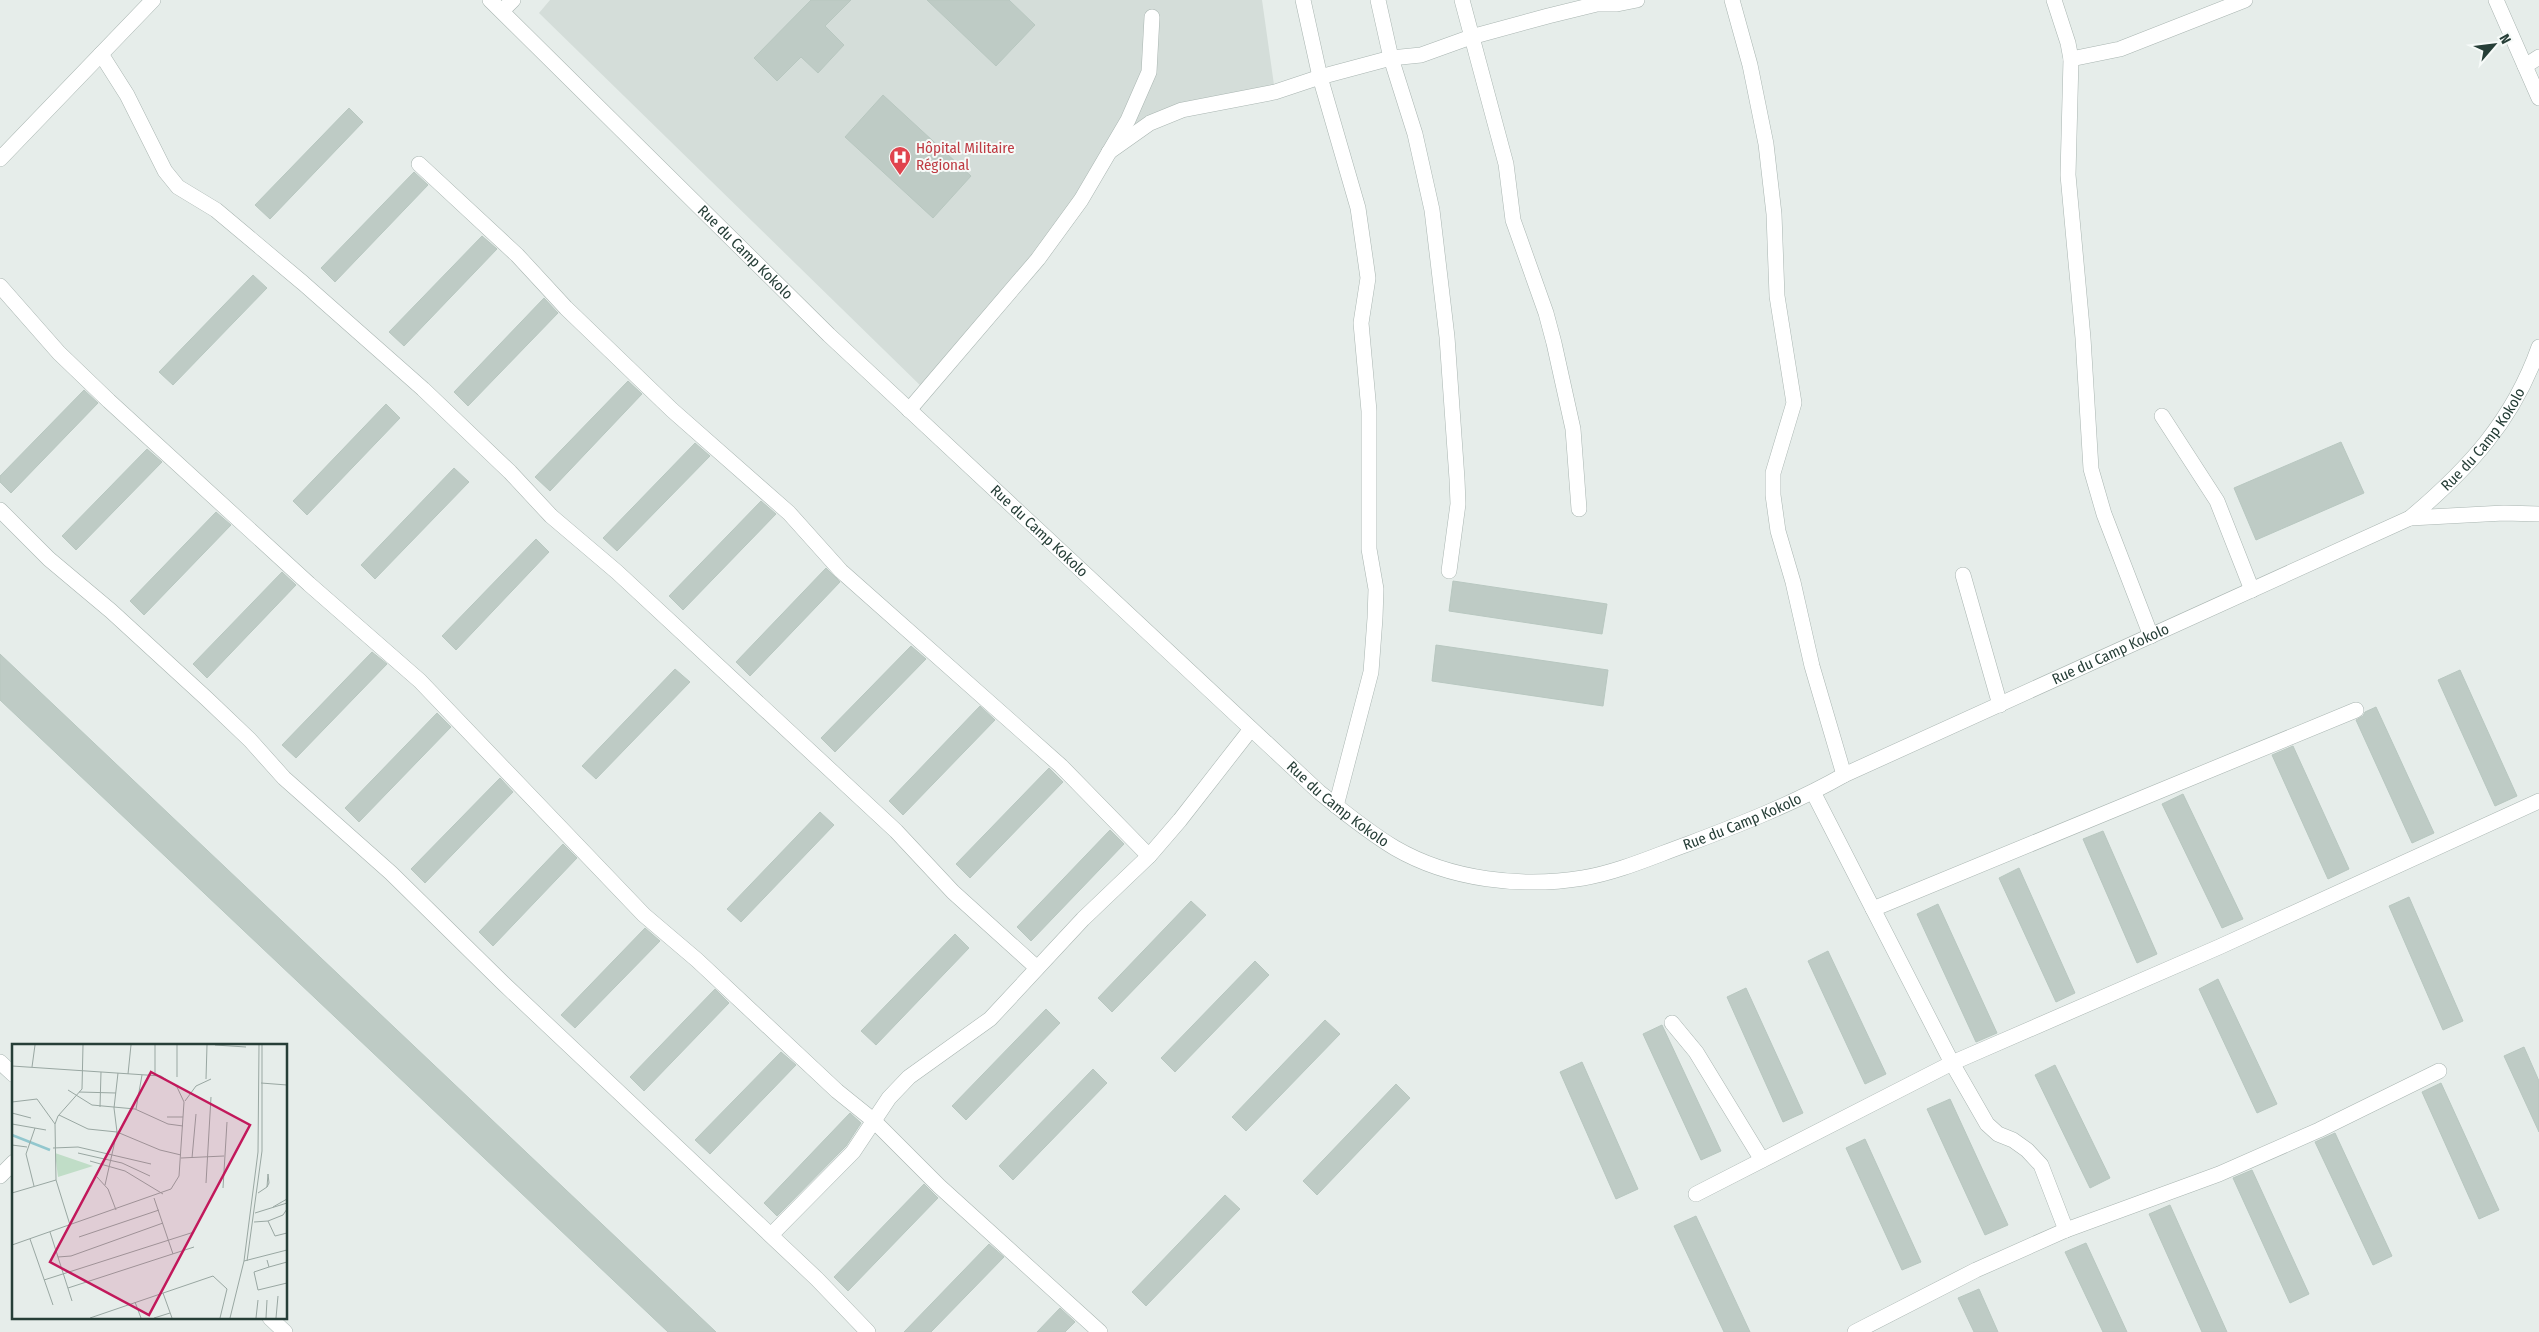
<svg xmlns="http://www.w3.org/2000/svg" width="2539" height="1332" viewBox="0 0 2539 1332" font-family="'Fira Sans Condensed',sans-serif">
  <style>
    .built { fill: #d4ddd9 }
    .building { fill: #becbc5; stroke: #b8c7c0 }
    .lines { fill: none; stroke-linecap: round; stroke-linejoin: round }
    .minor-casing { stroke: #a9b5b1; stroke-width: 16 }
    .minor { stroke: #fff; stroke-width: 15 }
    .labels { text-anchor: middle; stroke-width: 4; stroke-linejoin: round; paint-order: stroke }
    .health-label { font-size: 15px; fill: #be3a42; stroke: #f6faf8; text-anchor: start }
    .street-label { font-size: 15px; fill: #263e37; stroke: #f6faf8 }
    .inset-river { fill: none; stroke: #92c7ce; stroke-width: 2.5 }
    .inset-road { fill: none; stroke: #99a7a2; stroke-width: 1 }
    .view { fill: #c2185b; fill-opacity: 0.15; stroke: #c2185b; stroke-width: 2.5 }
    .inset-edge { fill: none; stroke: #263e37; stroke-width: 2.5 }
  </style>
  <rect width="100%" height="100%" fill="#e6edea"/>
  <path class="built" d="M550,0H1262L1275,92L1182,110L1109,152L1081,200L926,391L539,13Z"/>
  <path class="building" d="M811,0H851L825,26L844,45L818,73L801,57L777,81L754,58Z
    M927,0H1009L1035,25L996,66Z
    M883,95L971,176L933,218L845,137Z
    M349,108L363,122L270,219L255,205Z
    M414,172L428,185L335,282L321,268Z
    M482,236L497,249L404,346L389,332Z
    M253,275L267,288L173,385L159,372Z
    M544,298L558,313L468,406L454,392Z
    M628,381L642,394L550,491L535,477Z
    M84,390L98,403L11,493L0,482V476Z
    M386,404L400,418L307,515L293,501Z
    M2341,442L2364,493L2256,540L2234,488Z
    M695,443L710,456L617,551L603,538Z
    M147,449L162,462L76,550L62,536Z
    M454,468L469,482L375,579L361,565Z
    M761,501L776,514L683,610L669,596Z
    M216,512L231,525L144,615L130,601Z
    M536,539L549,552L456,650L442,636Z
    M826,568L840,582L750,676L736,662Z
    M282,572L296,585L207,678L193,664Z
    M1453,581L1607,604L1602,634L1449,611Z
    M1436,645L1608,670L1603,706L1432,681Z
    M911,646L926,659L835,752L821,738Z
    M372,652L387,664L296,758L282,745Z
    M0,654L716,1332H668L0,700Z
    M675,669L690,682L596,779L582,766Z
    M2460,670L2517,796L2495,806L2438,680Z
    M980,706L995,720L903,815L889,801Z
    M2376,707L2434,833L2412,843L2356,720L2363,716L2365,712Z
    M437,713L451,727L359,822L345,808Z
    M2293,746L2349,869L2328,879L2272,755Z
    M1049,768L1063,782L970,878L956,864Z
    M500,778L513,792L425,883L411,869Z
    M2183,794L2243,919L2222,928L2162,804Z
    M820,812L834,825L741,922L727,909Z
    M1110,830L1124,844L1031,941L1017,927Z
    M2103,831L2157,954L2137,963L2083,839Z
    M563,844L577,858L493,946L479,932Z
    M2019,868L2075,993L2056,1002L1999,878Z
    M2409,897L2463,1021L2443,1030L2389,906Z
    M1191,901L1206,915L1112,1012L1098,998Z
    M1938,904L1997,1033L1976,1042L1917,914Z
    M645,928L660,941L575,1028L561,1015Z
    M955,934L969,948L876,1045L861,1031Z
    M1828,951L1886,1074L1865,1084L1808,961Z
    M1255,961L1269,975L1175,1072L1161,1058Z
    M2218,979L2277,1104L2257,1113L2199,989Z
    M1746,988L1803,1113L1783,1122L1727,997Z
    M715,989L729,1003L644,1091L630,1077Z
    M1046,1009L1060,1023L966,1120L952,1106Z
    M1325,1020L1340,1034L1246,1131L1232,1117Z
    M1662,1025L1721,1151L1701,1160L1643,1034Z
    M2524,1047L2539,1081V1132L2504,1056Z
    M781,1052L796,1065L710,1154L695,1140Z
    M1582,1062L1638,1189L1616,1199L1560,1072Z
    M2055,1065L2110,1178L2090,1188L2035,1075Z
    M1093,1069L1107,1083L1013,1180L999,1166Z
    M2441,1083L2499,1210L2479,1219L2422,1092Z
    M1396,1084L1410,1098L1317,1195L1303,1181Z
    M1950,1099L2008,1225L1985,1235L1927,1109Z
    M850,1113L861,1123L846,1146L777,1216L764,1203Z
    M2335,1133L2392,1256L2373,1265L2315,1142Z
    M1865,1139L1921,1262L1902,1270L1846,1148Z
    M2252,1170L2309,1294L2290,1303L2233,1178Z
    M924,1184L938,1198L848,1291L834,1277Z
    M1225,1195L1240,1209L1146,1306L1132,1292Z
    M2170,1205L2227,1332H2202L2149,1214Z
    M1696,1216L1750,1332H1724L1674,1226Z
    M2086,1243L2127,1332H2103L2065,1252Z
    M989,1244L1004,1257L931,1332H904Z
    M1979,1289L1998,1332H1974L1958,1298Z
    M1060,1308L1075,1322L1065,1332H1037Z"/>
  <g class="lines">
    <g class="minor-casing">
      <g id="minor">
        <path id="s1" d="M490,0L829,335L1319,792C1344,812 1368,832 1395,848C1450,880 1522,888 1583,878C1619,872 1654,856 1688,844C1741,824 1795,803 1844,775L2410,518C2468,469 2513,421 2539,347"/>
        <path d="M1303,0L1320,77L1358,208L1368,278L1361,323L1369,411V549L1376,589L1375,618L1371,672L1336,806"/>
        <path d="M1378,0L1391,58L1415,134L1432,210L1447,337L1457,479L1458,504L1449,571"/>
        <path d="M1462,0L1506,164L1513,220L1546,313L1554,343L1573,429L1579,509"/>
        <path d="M1732,0L1750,65L1766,144L1774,214L1777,296L1794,403L1773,473V495L1778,531L1793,582L1812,666L1844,775"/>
        <path d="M2054,0L2068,43L2071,59L2068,175L2083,338L2091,469L2104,514L2151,636"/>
        <path d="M2496,0L2539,98"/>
        <path d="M502,11L513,0"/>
        <path d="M101,54L127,95L165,171L178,187L216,210L303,283L423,389L510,472L551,516L617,572L896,831L953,892L1036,967"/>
        <path d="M2071,59L2120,49L2245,0"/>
        <path d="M2525,66L2539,57"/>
        <path d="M1109,152L1150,123L1182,110L1275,92L1320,77L1391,58L1421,55L1471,37L1548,16L1597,4H1617L1637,0"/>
        <path d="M0,159L153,0"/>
        <path d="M419,164L517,255L566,308L672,410L789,513L841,571L1061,766L1149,856"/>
        <path d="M0,286L59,353L109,401L309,584L420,681L644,915L697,960L837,1091L873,1120L939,1186L1100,1332"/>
        <path d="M909,410L1038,259L1081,200L1128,120L1149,72L1152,17"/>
        <path d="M2162,416L2217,501L2252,590"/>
        <path d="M0,510L49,559L111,611L207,699L250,740L284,778L391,873L503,983L817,1279L868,1332"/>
        <path d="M2410,518L2504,513L2539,514"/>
        <path d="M1963,575L2000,705"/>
        <path d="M1813,792L1952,1063L1987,1124L1998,1134L2013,1140L2027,1150L2041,1165L2066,1230"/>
        <path d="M1873,909L2356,710"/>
        <path d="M1672,1023L1696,1052L1762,1160"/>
        <path d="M0,1062L14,1075"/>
        <path d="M0,1176L14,1162"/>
        <path d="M1696,1194L1952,1063L2219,947L2539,801"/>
        <path d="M771,1235L853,1152L889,1098L909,1077L990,1019L1083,919L1149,856L1180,820L1251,729"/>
        <path d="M270,1318L285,1332"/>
        <path d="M1855,1332L1976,1270L2066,1230L2219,1174L2319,1130L2439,1071"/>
      </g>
    </g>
    <use href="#minor" class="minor"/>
  </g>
  <defs>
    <g id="hospital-pin" transform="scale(1.125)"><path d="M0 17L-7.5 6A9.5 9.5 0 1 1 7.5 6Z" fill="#e0444e" stroke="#f6faf8"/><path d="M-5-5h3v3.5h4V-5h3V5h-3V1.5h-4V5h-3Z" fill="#fff"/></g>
  </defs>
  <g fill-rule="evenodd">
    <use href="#hospital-pin" x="900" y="157"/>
  </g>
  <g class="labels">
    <g class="health-label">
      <text x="916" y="153">Hôpital Militaire<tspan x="916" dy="17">Régional</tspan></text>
    </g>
    <g class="street-label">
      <text dy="5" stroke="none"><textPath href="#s1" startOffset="359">Rue du Camp Kokolo</textPath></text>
      <text dy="5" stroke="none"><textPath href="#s1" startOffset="2446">Rue du Camp Kokolo</textPath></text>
      <text dy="5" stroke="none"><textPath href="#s1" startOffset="764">Rue du Camp Kokolo</textPath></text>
      <text dy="5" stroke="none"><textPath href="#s1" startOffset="2009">Rue du Camp Kokolo</textPath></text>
      <text dy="5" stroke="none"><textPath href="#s1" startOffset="1169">Rue du Camp Kokolo</textPath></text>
      <text dy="5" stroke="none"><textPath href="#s1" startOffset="1604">Rue du Camp Kokolo</textPath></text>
    </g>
  </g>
  <g transform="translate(12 1044)">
    <rect width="275" height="275" fill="#e6edea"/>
    <path d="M43,109L81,122L46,133Z" fill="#c0ddc7"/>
    <path class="inset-river" d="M0,91L38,106"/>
    <path class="inset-road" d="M165,1V33M203,1L234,3M0,22L149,32L165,43L172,58L167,132L159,145L0,201M20,23L23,1M116,30L119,1M143,32V1M194,35L195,1M249,39L275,41M56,46L80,61L123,65L156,80L171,82M67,48L104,49M173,57L184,42L199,35M0,58L25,55L43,80M88,63L89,28M124,65L130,31M0,69L19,74M47,71L76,85L105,88L148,106L169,111M155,73H171M0,80L34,86M0,101L15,103M41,104L66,103L139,120M66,109L110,119L138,132M169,114L212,112M180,114L184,70M78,117L113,127L151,150M85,133L96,145L104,166M44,136L43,80L46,72L70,45L71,1M194,139L199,53M93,141L105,88L102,64L106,29M22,142L14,110L23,84M211,144L215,78M0,149L44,136L58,181M246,149L255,143L257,139L256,130L255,143M142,154L161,210M261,163L275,155M243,169L275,159M256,177L263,192L275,189M242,178L256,177L271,171L275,165M38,188L60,257M67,193L147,166M18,195L41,261M46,213L59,212L151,179M255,216L257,223L242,228L246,246L275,239M232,217L246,108L247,1M235,217L250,107V1M257,223L275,218M32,236L182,188M56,244L182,203M151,249L160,274M123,258L129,274M78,274L201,232L215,245L208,274M142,274L158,269M218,274L232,217L275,206M244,274L246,256M254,274L255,256M264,274L266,252"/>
    <path class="view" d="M139,28L238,81L137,271L38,218Z"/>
    <rect width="275" height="275" class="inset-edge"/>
  </g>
  <g transform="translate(2494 45) rotate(62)" stroke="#f6faf8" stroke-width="4" paint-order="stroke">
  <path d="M0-4L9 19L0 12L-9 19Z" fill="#263e37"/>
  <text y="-8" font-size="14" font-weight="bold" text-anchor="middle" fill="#263e37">N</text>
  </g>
</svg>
